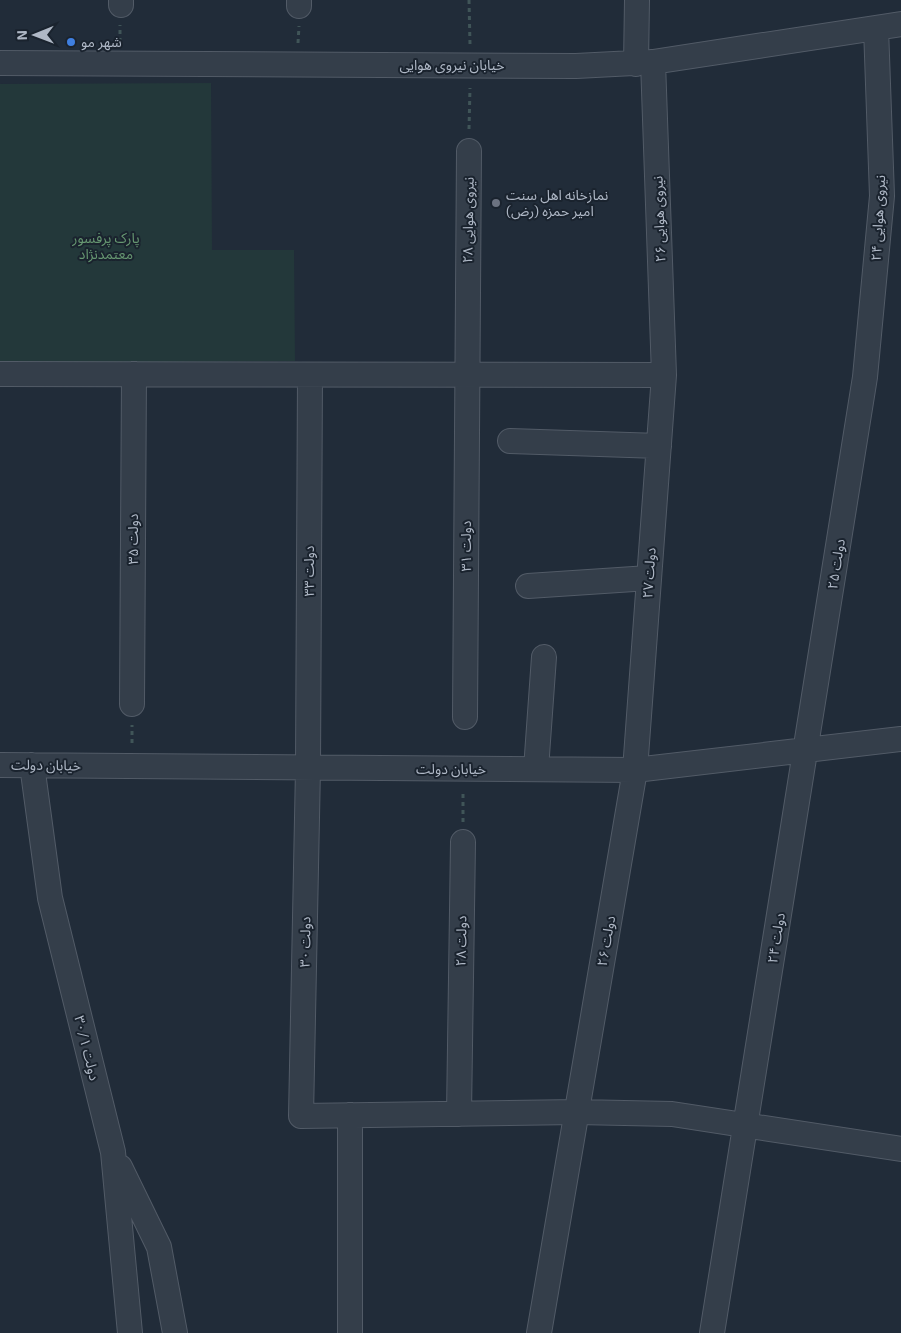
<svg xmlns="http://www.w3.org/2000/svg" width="901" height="1333" viewBox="0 0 901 1333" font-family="'Exo 2','Noto Sans Arabic',sans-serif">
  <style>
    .green { fill: #23383a }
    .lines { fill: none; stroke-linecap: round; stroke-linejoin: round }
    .minor-casing { stroke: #525b67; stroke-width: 26 }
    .path { stroke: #405558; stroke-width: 3; stroke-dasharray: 4 4; stroke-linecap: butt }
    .minor { stroke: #343e4a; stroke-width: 24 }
    .shop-dot { fill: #3f7fe0; stroke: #1a232e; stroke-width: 2 }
    .worship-dot { fill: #6b7280; stroke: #1a232e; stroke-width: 2 }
    .labels { text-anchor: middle; stroke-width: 4; stroke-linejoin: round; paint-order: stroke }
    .poi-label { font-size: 14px; fill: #afb8c6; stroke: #1a232e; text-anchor: start }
    .street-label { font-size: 14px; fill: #afb8c6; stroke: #1a232e }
    .park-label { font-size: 14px; fill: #669771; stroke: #1a232e }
  </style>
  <rect width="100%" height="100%" fill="#212c39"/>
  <path class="green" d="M211,83L212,250H294L295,361L0,363V84Z"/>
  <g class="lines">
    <g class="minor-casing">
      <path id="minor" d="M121,0V5
        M299,6V0
        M0,63L576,66L653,62L901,24
        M636,64L637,0
        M0,374L664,375
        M310,375L308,768L301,1116L577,1112L672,1114L901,1149
        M510,441L659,446
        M528,586L649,578
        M132,704L134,374
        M465,717L469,151
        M0,765L635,770L901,739
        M32,765L50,898L113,1152L130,1333
        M536,769L544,657
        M459,1114L463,842
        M350,1115V1333
        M120,1167L159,1247L175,1333
        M539,1333L635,770L664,375L653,62
        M712,1333L865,377L882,196L876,28"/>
    </g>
    <path class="path" d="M469,0L470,44
      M120,42V25
      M298,43L299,26
      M469,129L470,88
      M132,743V725
      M463,822V790"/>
    <use href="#minor" class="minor"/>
  </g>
  <circle class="shop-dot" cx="71" cy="42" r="5"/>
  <circle class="worship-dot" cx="496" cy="203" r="5"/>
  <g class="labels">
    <g class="poi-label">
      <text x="81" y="47">شهر مو</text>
      <text x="506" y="200">نمازخانه اهل سنت<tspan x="506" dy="16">امیر حمزه (رض)</tspan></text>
    </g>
    <g class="street-label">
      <text x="452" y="70">خیابان نیروی هوایی</text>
      <text transform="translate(878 218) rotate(-87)" y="5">نیروی هوایی ۲۴</text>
      <text transform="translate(659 219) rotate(-92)" y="5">نیروی هوایی ۲۶</text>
      <text transform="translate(468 220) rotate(-89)" y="5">نیروی هوایی ۲۸</text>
      <text transform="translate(133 539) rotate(-90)" y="5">دولت ۳۵</text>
      <text transform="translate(466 546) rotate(-90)" y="5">دولت ۳۱</text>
      <text transform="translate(836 564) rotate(-81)" y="5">دولت ۲۵</text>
      <text transform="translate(309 571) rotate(-90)" y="5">دولت ۳۳</text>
      <text transform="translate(649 573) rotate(-86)" y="5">دولت ۲۷</text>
      <text transform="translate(46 765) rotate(1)" y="5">خیابان دولت</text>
      <text x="451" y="774">خیابان دولت</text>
      <text transform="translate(776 938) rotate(-81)" y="5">دولت ۲۴</text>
      <text transform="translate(461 941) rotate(-89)" y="5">دولت ۲۸</text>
      <text transform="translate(606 941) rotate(-80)" y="5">دولت ۲۶</text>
      <text transform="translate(305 942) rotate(-89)" y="5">دولت ۳۰</text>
      <text transform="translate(87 1048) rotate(76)" y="5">دولت ۳۰/۱</text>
    </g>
    <g class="park-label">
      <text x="106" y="243">پارک پرفسور<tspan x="106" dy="16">معتمدنژاد</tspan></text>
    </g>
  </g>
  <g transform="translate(35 35) rotate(269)" stroke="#1a232e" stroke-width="4" paint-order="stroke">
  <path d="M0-4L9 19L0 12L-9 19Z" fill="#afb8c6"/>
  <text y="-8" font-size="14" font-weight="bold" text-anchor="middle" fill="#afb8c6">N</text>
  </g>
</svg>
